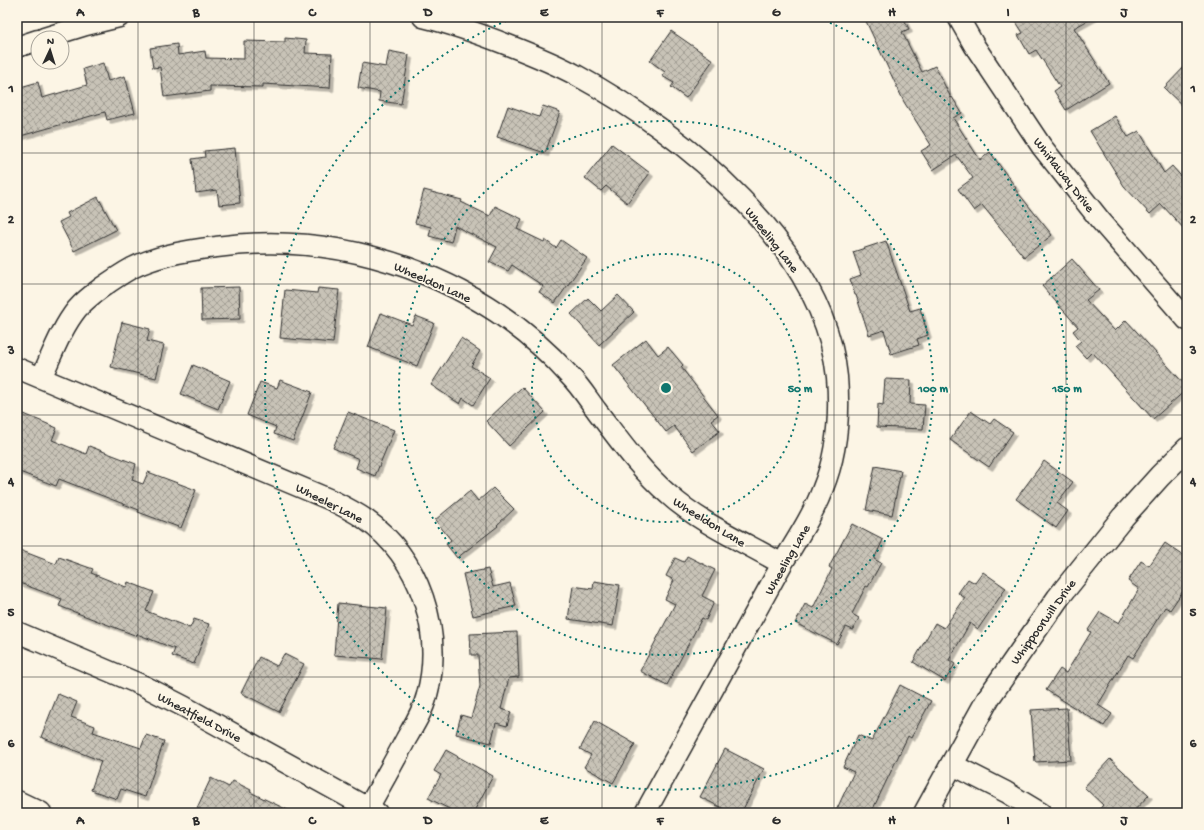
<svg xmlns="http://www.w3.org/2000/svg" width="1204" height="830" viewBox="0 0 1204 830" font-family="'Gochi Hand',sans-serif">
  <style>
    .building { fill: url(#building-cross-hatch); stroke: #2b2b2b; filter: url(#shadow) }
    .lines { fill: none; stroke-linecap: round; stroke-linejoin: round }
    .minor-casing { stroke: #2b2b2b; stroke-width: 23 }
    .tertiary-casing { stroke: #2b2b2b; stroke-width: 25 }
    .minor { stroke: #fcf5e5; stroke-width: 20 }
    .tertiary { stroke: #fcf5e5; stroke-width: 22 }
    .grid { fill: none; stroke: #2b2b2b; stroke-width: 1; stroke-opacity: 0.55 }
    .ring { fill: none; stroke: #0f766e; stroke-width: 2; stroke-dasharray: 2 4 }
    .labels { text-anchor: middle; stroke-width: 4; stroke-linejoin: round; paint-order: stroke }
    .street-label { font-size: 13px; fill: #2b2b2b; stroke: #fcf5e5 }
    .centre { fill: #0f766e; stroke: #fcf5e5; stroke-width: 2 }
    .ring-label { font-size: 12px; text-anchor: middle; font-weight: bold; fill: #0f766e; stroke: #fcf5e5; stroke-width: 4; stroke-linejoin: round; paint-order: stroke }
    .neatline { fill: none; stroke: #2b2b2b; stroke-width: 1.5 }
    .grid-label { font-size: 13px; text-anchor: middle; font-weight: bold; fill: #2b2b2b }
  </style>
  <defs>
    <pattern id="building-cross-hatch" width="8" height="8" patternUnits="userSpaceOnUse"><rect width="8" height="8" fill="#c8c3b7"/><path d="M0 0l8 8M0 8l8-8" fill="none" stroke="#a39f95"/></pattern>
    <filter id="shadow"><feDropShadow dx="3.5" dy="3.5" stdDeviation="0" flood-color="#0004"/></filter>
  </defs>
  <rect width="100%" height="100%" fill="#fcf5e5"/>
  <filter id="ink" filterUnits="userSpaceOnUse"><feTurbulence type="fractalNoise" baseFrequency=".025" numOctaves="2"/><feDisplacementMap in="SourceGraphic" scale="8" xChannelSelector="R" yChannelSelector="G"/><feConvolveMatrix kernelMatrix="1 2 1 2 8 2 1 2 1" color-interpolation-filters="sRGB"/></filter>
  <g filter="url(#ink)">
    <path class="building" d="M864,17H903L909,29L902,32L922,72L935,66L951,98L952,97L962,113L953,118L980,160L990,152L1016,188L1015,189L1052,235L1024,257L982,205L974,211L958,189L973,178L956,155L933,170L921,151L931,145L904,102Z
      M1013,17H1094L1074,28L1109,83L1066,110L1054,91L1060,87L1036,50L1029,54L1018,35L1023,33Z
      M671,31L713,60L686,98L671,87L674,83L662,76L665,72L650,61Z
      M285,38L306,40L305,53L332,54L330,88L263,84V87L210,86V91L164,97L160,67L153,68L150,48L177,44L178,55L205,51L206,58L244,59V41L285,42Z
      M389,51L409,55L401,104L379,101L380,92L358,88L362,63L386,67Z
      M103,63L108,81L125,76L135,113L107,120L105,112L17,137V88L38,82L42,98L87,85L83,69Z
      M1187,64V110L1164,88Z
      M508,106L539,117L543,106L560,112L545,153L497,137Z
      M1115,116L1128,137L1139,131L1164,173L1172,166L1187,183V232L1161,204L1150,214L1124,186L1090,131Z
      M612,144L650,173L627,203L606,186L601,191L585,178Z
      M235,148L240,203L219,205L217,190L196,193L192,159L205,157L204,151Z
      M424,190L462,200L461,202L490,216L495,206L522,219L517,229L544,242L545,240L556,248L561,240L587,258L555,303L539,292L543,286L512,265L508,271L489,262L497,247L455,226L451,242L429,236L431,227L415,223Z
      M98,197L116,230L74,251L59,222L69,217L67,213Z
      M886,241L910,311L920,308L928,335L917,339L919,345L891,354L884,330L869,335L856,295H855L850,279L861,275L853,252Z
      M1072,259L1099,290L1086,300L1115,331L1126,320L1187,387V389L1153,419L1106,367L1092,352L1086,358L1075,346L1081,341L1073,331L1078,327L1042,286Z
      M239,287L240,319L202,320L201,288Z
      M318,288L339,290L333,343L280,338L285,290L317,293Z
      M618,295L634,312L599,345L571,314L588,298L601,311Z
      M381,313L412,325L416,316L434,323L417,366L368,347Z
      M122,322L150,329L147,341L164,345L156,378L111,367Z
      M461,338L480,351L471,366L490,378L473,405L463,398L460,404L431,385Z
      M646,339L658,355L668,347L683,365L681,367L718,415L711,420L720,431L693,451L674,426L666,432L613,365Z
      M193,365L230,381L218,409L181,394Z
      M885,379L911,380L910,404L925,405L923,429L877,427L878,404L883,405Z
      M280,380L312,392L293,441L274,434L276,427L247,415L260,382L277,388Z
      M522,387L545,412L509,446L486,421Z
      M17,411L57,428L52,440L86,454L89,446L136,464L132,480L143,484L148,472L196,490L181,528L138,512L139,510L59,479L56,486L17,471Z
      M971,411L990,424L994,419L1013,432L989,467L950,440Z
      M348,412L394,430L375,476L356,468L359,459L333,448Z
      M1044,461L1073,482L1057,503L1068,511L1056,528L1016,499Z
      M875,466L901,471L892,515L866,510Z
      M493,488L514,509L497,525L498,526L457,558L446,544L451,540L435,520L470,491L478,501Z
      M852,524L883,540L874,559L881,563L868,587L866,586L852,614L859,618L853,630L846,627L837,644L795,623L805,604L813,608L832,569L829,567Z
      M1165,543L1187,558V585L1170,610L1165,607L1133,658L1128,655L1098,705L1112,714L1104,726L1046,690L1060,669L1066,673L1091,632L1088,630L1100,612L1119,623L1139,589L1128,581L1141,561L1149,566Z
      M17,549L56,564L59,557L93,569L91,573L126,587L128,582L154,592L146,611L190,628L194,619L209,624L194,664L172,656L175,649L137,634V636L59,606L62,599L17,582Z
      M687,556L715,570L702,596L714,602L706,620L702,618L667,685L640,671L675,604L665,599L674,580L666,576L675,558L684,562Z
      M488,569L493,587L510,583L516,606L473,616L463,574Z
      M983,572L1006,588L978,629L970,623L949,660L955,664L945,681L913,662L935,623L944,628L965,598L958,593L968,579L975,583Z
      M594,581L620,585L613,626L568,619L573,586L593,589Z
      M338,603L387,608L382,659L334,655Z
      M517,632L519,677L509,678L501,709L511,712L507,726L496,723L491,743L456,734L461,715L471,718L480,686L478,655H471L470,634Z
      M284,654L304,664L279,712L241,693L259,657L277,666Z
      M900,685L931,701L911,738L908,736L871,813H835L854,772L843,767L858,735L872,741Z
      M58,694L77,702L71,717L95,726L93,732L141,748L146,735L164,741L145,797L121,789L117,799L91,790L101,761L41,737Z
      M1067,708L1071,760L1035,762L1031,710Z
      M595,721L635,744L613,783L584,767L591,755L580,749Z
      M725,749L764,769L741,813H732L700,797Z
      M446,750L493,776L473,813H457L428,798L441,775L434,771Z
      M1110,759L1149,795L1132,813H1096L1103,805L1084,787Z
      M211,778L229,787L233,781L251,790L250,792L294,813H208L197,808Z"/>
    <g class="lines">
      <g class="minor-casing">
        <path id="minor" d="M423,17C452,24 480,34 508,45C531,54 554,63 576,75C683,133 824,247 837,377C840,414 837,454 823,488C813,515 797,539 782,564L645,813
          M958,17L974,45L1042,147L1100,220L1187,320
          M44,38L86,25L119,17
          M17,47L38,40
          M17,368L331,500C343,506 355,512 365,519C420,558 444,631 427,695C423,711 414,725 406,739C394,762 381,785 368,808
          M41,378C52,355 61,329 77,309C84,301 93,294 101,288C111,281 121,274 132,268C158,255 189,250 216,247C345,229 482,278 569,375C580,386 588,399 597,411C619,440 641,471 669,495C700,523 746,543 782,564
          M17,632L144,686L185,707L377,813
          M951,764L1006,792L1041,813"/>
      </g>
      <g class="tertiary-casing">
        <path id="tertiary" d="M17,802L40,813
          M925,813L989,697L1058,598L1123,517L1160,476L1187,449"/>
      </g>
      <use href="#minor" class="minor"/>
      <use href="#tertiary" class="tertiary"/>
    </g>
  </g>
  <path class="grid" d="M138,17V813M254,17V813M370,17V813M486,17V813M602,17V813M718,17V813M834,17V813M950,17V813M1066,17V813M17,153H1187M17,284H1187M17,415H1187M17,546H1187M17,677H1187"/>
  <g class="ring">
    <circle cx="666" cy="388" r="134"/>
    <circle cx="666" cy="388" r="267"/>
    <path d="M819 18A401 401 0 1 1 513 18"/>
  </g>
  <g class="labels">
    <g class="street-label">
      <text transform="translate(1065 174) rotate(52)" y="5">Whirlaway Drive</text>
      <text transform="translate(773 239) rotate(52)" y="5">Wheeling Lane</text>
      <text transform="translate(433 281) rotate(24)" y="5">Wheeldon Lane</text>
      <text transform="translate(330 502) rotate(27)" y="5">Wheeler Lane</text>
      <text transform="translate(710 521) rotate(32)" y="5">Wheeldon Lane</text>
      <text transform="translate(786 559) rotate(-60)" y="5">Wheeling Lane</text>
      <text transform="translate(1042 621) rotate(-54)" y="5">Whippoorwill Drive</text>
      <text transform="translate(200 716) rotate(28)" y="5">Wheatfield Drive</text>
    </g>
  </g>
  <circle cx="666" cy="388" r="6" class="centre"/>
  <g class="ring-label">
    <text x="800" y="392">50 m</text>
    <text x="933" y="392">100 m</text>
    <text x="1067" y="392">150 m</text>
  </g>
  <rect width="1204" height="830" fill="none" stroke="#fcf5e5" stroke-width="44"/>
  <g transform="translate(50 50) rotate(4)"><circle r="19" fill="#fcf5e5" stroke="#a8a49b"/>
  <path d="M0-3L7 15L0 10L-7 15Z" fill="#2b2b2b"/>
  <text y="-6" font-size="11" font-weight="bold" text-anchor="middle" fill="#2b2b2b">N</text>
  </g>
  <rect x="22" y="22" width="1160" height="786" class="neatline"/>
  <g class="grid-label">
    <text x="80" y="16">A</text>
    <text x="196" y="16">B</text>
    <text x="312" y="16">C</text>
    <text x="428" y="16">D</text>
    <text x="544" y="16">E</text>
    <text x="660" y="16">F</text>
    <text x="776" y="16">G</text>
    <text x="892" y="16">H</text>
    <text x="1008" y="16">I</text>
    <text x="1124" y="16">J</text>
    <text x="11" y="92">1</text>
    <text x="1193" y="92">1</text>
    <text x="11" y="223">2</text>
    <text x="1193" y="223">2</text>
    <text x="11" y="354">3</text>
    <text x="1193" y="354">3</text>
    <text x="11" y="485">4</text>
    <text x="1193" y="485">4</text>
    <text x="11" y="616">5</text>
    <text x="1193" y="616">5</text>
    <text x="11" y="747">6</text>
    <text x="1193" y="747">6</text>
    <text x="80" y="824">A</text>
    <text x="196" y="824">B</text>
    <text x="312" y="824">C</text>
    <text x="428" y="824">D</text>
    <text x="544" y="824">E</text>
    <text x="660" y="824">F</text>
    <text x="776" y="824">G</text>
    <text x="892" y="824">H</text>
    <text x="1008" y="824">I</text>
    <text x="1124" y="824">J</text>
  </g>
</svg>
